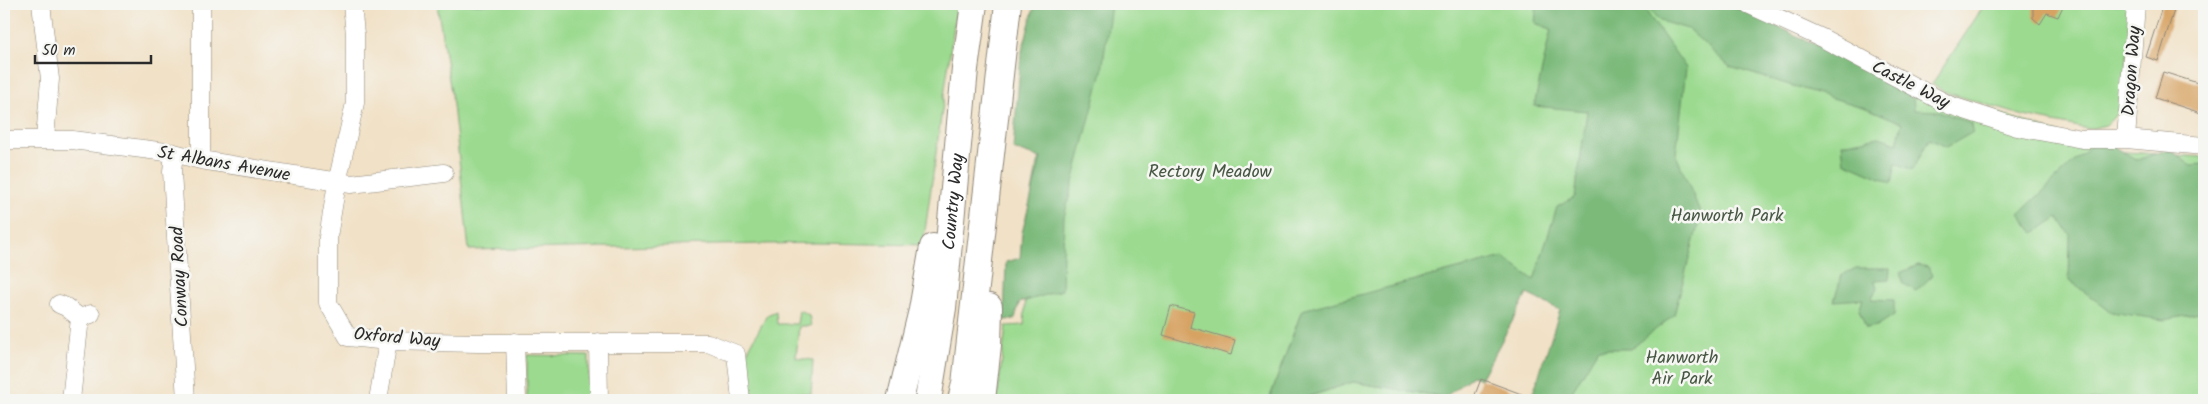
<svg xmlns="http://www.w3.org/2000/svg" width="2208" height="404" viewBox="0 0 2208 404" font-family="Kalam,sans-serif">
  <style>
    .green { fill: #9bda8f; stroke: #63825d }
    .forest { fill: #7cba7a; stroke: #547252 }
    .building { fill: #d7a363 }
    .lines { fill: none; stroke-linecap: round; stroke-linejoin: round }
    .minor-casing { stroke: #8e8678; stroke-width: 19 }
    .highway-casing { stroke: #8e8678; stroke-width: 28 }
    .minor { stroke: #fff; stroke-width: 18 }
    .highway { stroke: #fff; stroke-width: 26 }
    .labels { text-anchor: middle; stroke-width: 5; stroke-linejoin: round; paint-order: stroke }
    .street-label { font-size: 18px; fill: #2b2b2b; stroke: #f6f6f2 }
    .park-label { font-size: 18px; fill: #475744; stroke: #f6f6f2 }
  </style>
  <rect width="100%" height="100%" fill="#f6f6f2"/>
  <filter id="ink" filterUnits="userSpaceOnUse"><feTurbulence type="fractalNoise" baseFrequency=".02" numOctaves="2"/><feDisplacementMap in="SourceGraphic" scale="10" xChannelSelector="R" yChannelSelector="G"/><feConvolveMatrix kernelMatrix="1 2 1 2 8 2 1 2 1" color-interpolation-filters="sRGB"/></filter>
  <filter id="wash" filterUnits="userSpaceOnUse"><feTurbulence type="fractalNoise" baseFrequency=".0096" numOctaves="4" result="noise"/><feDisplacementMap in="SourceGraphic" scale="20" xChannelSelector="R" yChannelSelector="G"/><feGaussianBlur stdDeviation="1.12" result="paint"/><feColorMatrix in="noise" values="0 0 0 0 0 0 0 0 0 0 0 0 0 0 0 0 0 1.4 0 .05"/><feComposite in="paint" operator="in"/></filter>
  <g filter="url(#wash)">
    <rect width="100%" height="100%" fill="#f1e1c6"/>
    <path class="green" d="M437,4H957L923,245L816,243L469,250L453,105Z
      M1083,4H1697L1787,40L2110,151L2204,157V400H1549L1567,307L1534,280L1302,310L1269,400H997L1006,326L1024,325L1032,192L1036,171Z
      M1985,4H2132L2122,109L2106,125L2089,129L2024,116L1945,92L1932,84Z
      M799,310L809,315L811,326H799L796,358L813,360L811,394L790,392L789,400H750L746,354L767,315L776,311L777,324H797Z
      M527,355L589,356V400H527Z
      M1353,382L1445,397L1444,400H1298Z"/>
    <path class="forest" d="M1035,4H1111L1102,71L1064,217L1062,290L1019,303L1015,319L1004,320L1006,262L1020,258L1022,233L1041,158L1013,149L1021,55Z
      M1537,4H1641L1686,68L1676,155L1701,214L1674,315L1631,349H1598L1567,400H1531L1560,310L1527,294L1481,379L1472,376L1445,397L1353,382L1298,400H1269L1302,310L1503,257L1534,280L1557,207L1575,197L1587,111L1534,106L1551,29L1535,23Z
      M1644,4H1728L1877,73L1913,93L1914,110L1939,111L1972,124L1973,132L1947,147L1929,139L1913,170L1896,163L1892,183L1844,162L1842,144L1879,137L1897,143L1902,123L1869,109L1730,67L1688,29L1660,21Z
      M2097,140L2115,147L2137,160L2169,149L2192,165L2204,164V312L2165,320L2111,312L2069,280L2070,235L2058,217L2034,233L2019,214Z
      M1918,265L1928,267L1933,275L1916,291L1904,284L1900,273Z
      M1856,268H1890L1889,279L1875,280L1877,289L1871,299L1894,300V315L1877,326L1866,328L1859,310L1863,299L1834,301L1842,275Z"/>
    <g id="blocks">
      <path class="building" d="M2026,4H2064L2058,17L2047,13L2040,24L2033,18V7Z
        M2163,4H2176L2158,61L2146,57Z
        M2163,72L2204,85V114L2155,98Z
        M1171,306L1194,312L1190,327L1235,340L1231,355L1163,335Z
        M1481,379L1535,399V400H1473Z"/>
    </g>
  </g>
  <g filter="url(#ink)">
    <use href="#blocks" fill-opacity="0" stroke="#8e8678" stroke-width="1"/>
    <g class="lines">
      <g class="minor-casing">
        <path id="minor" d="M41,4L50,79L45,139
          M352,4L355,34V103L337,183L328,237V303L348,337L388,341L477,343H708L736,354L741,400
          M1748,4L1824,39L1949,105L2017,127L2082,139H2126L2204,146
          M2126,139L2136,4
          M4,140H72L174,153L201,160L351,184L444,173
          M174,153L172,172L186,400
          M201,160V4
          M59,304L66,307L80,318L91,314
          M515,342L517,400
          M598,342L599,400
          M71,400L80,318
          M378,400L388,341"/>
      </g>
      <g class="highway-casing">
        <g id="highway">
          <path d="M900,400L922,310L933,247"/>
          <path id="s1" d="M928,400L943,308L965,69L974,4"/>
          <path d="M961,400L965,384L1008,4"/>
          <path d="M982,400L988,345L989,307"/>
        </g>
      </g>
      <use href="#minor" class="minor"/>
      <use href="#highway" class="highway"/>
    </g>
  </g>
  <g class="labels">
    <g class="street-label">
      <text transform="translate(2131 71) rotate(-86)" y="6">Dragon Way</text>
      <text transform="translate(1911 84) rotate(27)" y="6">Castle Way</text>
      <text transform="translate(224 163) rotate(10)" y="6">St Albans Avenue</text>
      <text dy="6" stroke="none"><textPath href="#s1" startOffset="200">Country Way</textPath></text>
      <text transform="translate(179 277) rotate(-93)" y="6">Conway Road</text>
      <text transform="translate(397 337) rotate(5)" y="6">Oxford Way</text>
    </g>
    <g class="park-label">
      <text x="1210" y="177">Rectory Meadow</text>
      <text x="1727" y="221">Hanworth Park</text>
      <text x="1682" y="363">Hanworth<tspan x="1682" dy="21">Air Park</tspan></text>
    </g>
  </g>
  <rect width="2208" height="404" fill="none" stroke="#f6f6f2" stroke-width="20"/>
  <path d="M35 55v8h116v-8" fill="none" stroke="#2b2b2b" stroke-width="2.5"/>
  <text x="42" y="55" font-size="15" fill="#2b2b2b" stroke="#f6f6f2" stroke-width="4" paint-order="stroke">50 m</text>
</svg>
